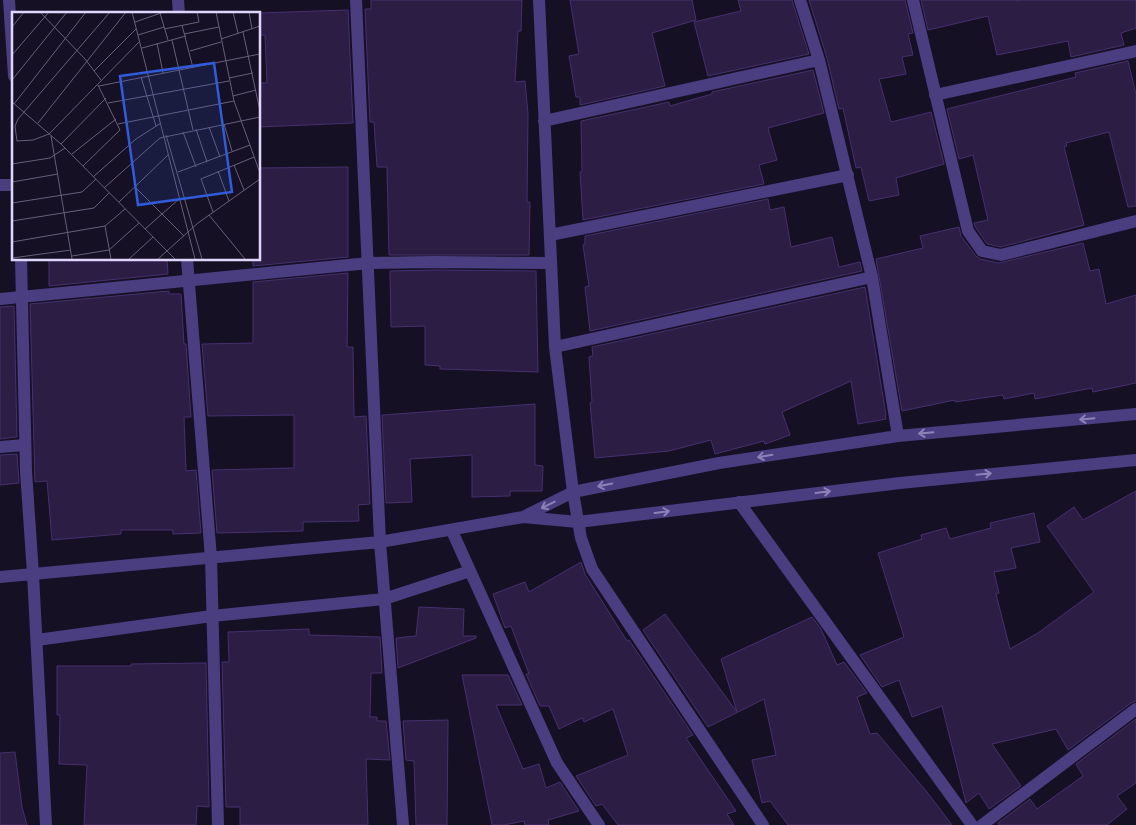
<svg xmlns="http://www.w3.org/2000/svg" width="1136" height="825" viewBox="0 0 1136 825" font-family="Mulish,sans-serif">
  <style>
    .building { fill: #2b1d44; stroke: #46306e }
    .lines { fill: none; stroke-linecap: round; stroke-linejoin: round }
    .street { stroke: #4a3d80; stroke-width: 12 }
    .oneway { stroke: #8d81b8 }
    .inset-road { fill: none; stroke: #665f7b; stroke-width: 1 }
    .view { fill: #305cdc; fill-opacity: 0.15; stroke: #305cdc; stroke-width: 2.5 }
    .inset-edge { fill: none; stroke: #dfd5fd; stroke-width: 2.5 }
  </style>
  <rect width="100%" height="100%" fill="#161024"/>
  <path class="building" d="M371,0H522L521,31H518L515,82L525,81L528,114L527,202H530L529,255H389L387,167H377L374,122H370L365,9H371Z
    M570,0H692L696,20L652,33L665,86L580,105V97H576L569,56L579,54Z
    M738,0H792L809,54L708,76L694,22L741,11Z
    M809,0H905L913,33L908,34L913,55L902,57L906,74L879,79L891,122L931,112L944,164L896,178L899,195L869,201L861,167L856,168L843,108L839,109L827,58Z
    M921,0H1016L1017,1L1022,0H1136V28L1121,33L1124,45L1071,57L1068,41L997,55L988,16L928,30Z
    M348,10L353,123L259,127V83H267L265,35H259V13Z
    M1128,61L1136,94V206L1128,207L1109,132L1066,143L1067,146L1064,147L1084,225L1001,247L987,244L976,228L974,223L988,220L973,155L959,159L947,109L1076,77L1075,73Z
    M813,70L824,113L768,128L777,160L759,165L764,184L583,220L580,172L582,171L581,121L669,102L670,106L712,94V92Z
    M348,167V257L253,266V259H259V168Z
    M768,199L770,210L784,207L791,247L832,237L839,267L860,262L862,271L590,331L585,287L589,286L583,245L585,244V236Z
    M959,227L961,236L976,256L980,259L999,263L1083,243L1090,271L1099,269L1106,304L1136,295V383L1093,392L1092,388L1035,399L1034,393L1004,399L1003,395L955,402V400L902,411L876,259L923,248L920,236Z
    M49,259H167L168,274L49,286Z
    M434,270L536,271L538,372L440,369V366L425,365V326L391,327L390,271Z
    M348,273L347,347H353L354,417L366,416L370,504L358,505L359,521L303,522V531L217,533L212,470L294,468V415L208,416L202,344L253,343V282Z
    M865,287L886,415H885L886,419L858,424L851,381L782,412L790,435L765,444L764,441L715,454L711,440L669,451L595,458L590,403L592,402L589,357L593,356L592,347Z
    M169,291V294H181L184,344H186L191,417H184L186,471L196,470L201,533L173,534V530H121V534L52,540L47,481L35,482L30,304Z
    M14,306L17,437L0,439V307Z
    M535,404V465L543,466L542,491H510V496L472,497V455L410,459L412,502L386,503L382,415Z
    M17,454L19,483L0,485V455Z
    M1136,491V701L1131,703L1068,750L1056,729L992,744L1021,786L989,809L979,793L966,803L942,706L912,717L899,680L882,687L860,655L904,637L878,553L922,539L921,535L946,528L950,539L991,528L990,523L1034,513L1040,542L1011,548L1016,568L994,572L999,593L996,594L1010,649L1038,633L1094,592L1047,526L1074,507L1083,520Z
    M581,562L585,574L627,641L629,640L693,735L686,738L736,811L727,814L734,825H618L602,804L596,806L576,776L628,755L613,709L584,722L582,718L559,729L549,706H540L526,674H529L511,626L505,628L493,594L525,582L529,592Z
    M419,607L464,609L463,636H476V638L398,668L396,638L416,636Z
    M665,614L737,712L721,659L812,617L821,629L837,665L844,662L867,693L857,697L870,734L877,733L927,792L952,825H788L770,801L762,803L752,760L776,755L764,699L708,727L643,630Z
    M309,629V635L380,637L382,673H371L370,717H377V721H386L390,760L366,759L368,825H240V807H226L222,662H229L228,632Z
    M206,663L209,807L197,806L196,825H84L87,765L59,764L60,715H57V666H131V664Z
    M462,675H508L522,705H496L523,769L539,764L546,788L560,782L579,811L548,820L549,825H525L524,821L504,825H492Z
    M1136,719V783L1117,796L1127,809L1107,825H999L998,823L1030,799L1037,809L1083,776L1076,764Z
    M448,720L447,825H416L414,761L406,760L403,721Z
    M15,752L22,807L27,825H0V753Z"/>
  <g class="lines">
    <path class="street" d="M9,0L14,76
      M178,0L179,14
      M356,0L380,542L403,825
      M539,0L555,347L573,492L581,538L592,569L763,825
      M800,0L819,60L872,277L898,436
      M913,0L968,231L982,251L1001,255L1136,221
      M935,95L1136,51
      M544,121L819,60
      M0,185H14
      M550,235L848,175
      M21,259L26,471L33,574L46,825
      M187,259L211,558L218,825
      M0,299L369,263L434,262L550,263
      M555,347L872,277
      M0,447L25,445
      M739,502L972,825
      M523,517L573,492L719,463L898,436L1136,414
      M452,531L557,763L599,825
      M0,577L380,542L523,517L578,522L900,483L1136,460
      M37,640L212,616L384,599L470,571
      M982,825L1136,709"/>
  </g>
  <defs><path id="oneway-shaft" d="M-6 0H5M1.5-3L5.5 0L1.5 3" fill="none" stroke-width="1.6" stroke-linecap="round" stroke-linejoin="round" transform="scale(1.25)"/></defs>
  <g class="oneway">
    <use href="#oneway-shaft" transform="translate(1087 419) rotate(175)"/>
    <use href="#oneway-shaft" transform="translate(926 433) rotate(175)"/>
    <use href="#oneway-shaft" transform="translate(765 456) rotate(171)"/>
    <use href="#oneway-shaft" transform="translate(984 474) rotate(-6)"/>
    <use href="#oneway-shaft" transform="translate(605 485) rotate(169)"/>
    <use href="#oneway-shaft" transform="translate(823 492) rotate(-7)"/>
    <use href="#oneway-shaft" transform="translate(548 505) rotate(153)"/>
    <use href="#oneway-shaft" transform="translate(662 512) rotate(-7)"/>
  </g>
  <g transform="translate(12 12)">
    <rect width="248" height="248" fill="#161024"/>
    <path class="inset-road" d="M28,0L73,47L89,68M98,0L6,107L3,114L5,129L21,128L37,122L128,29M120,0L183,247M204,0L222,89L248,161M221,0L226,21M237,0L240,17M148,1L156,28M123,10L152,0M170,13L181,56M0,15L12,0M152,17L187,10L185,0M231,20L248,99M172,22L207,15M126,23L152,15M209,27L248,14M160,28L181,118M145,31L151,61M130,36L174,24M178,39L209,30M0,43L37,0M82,59L124,17M129,65L144,114M217,66L241,61M0,68L55,0M87,74L248,42M221,84L244,78M0,90L49,132L163,247M96,91L217,69M2,92L74,0M26,111L114,0M106,112L222,89M212,112L220,139M197,115L208,145M184,117L195,150M171,120L184,155M154,123L190,247M39,124L60,247M49,132L94,86M60,142L104,107M0,152L38,146L53,136M222,153L232,178M71,154L108,118L86,73M206,159L217,189M166,160L238,133M81,165L124,127L149,111M0,170L46,162M123,175L172,224M92,176L148,126L248,105M107,190L156,143M0,191L70,180L84,167M201,200L189,167L242,145M197,203L233,247M0,209L82,196L97,181M93,214L99,247M133,217L167,187M0,230L93,214L113,197M60,244L97,238L127,211M0,246L59,238M117,247L141,225M146,247L186,211L248,167"/>
    <path class="view" d="M202,51L220,180L126,193L108,64Z"/>
    <rect width="248" height="248" class="inset-edge"/>
  </g>
</svg>
